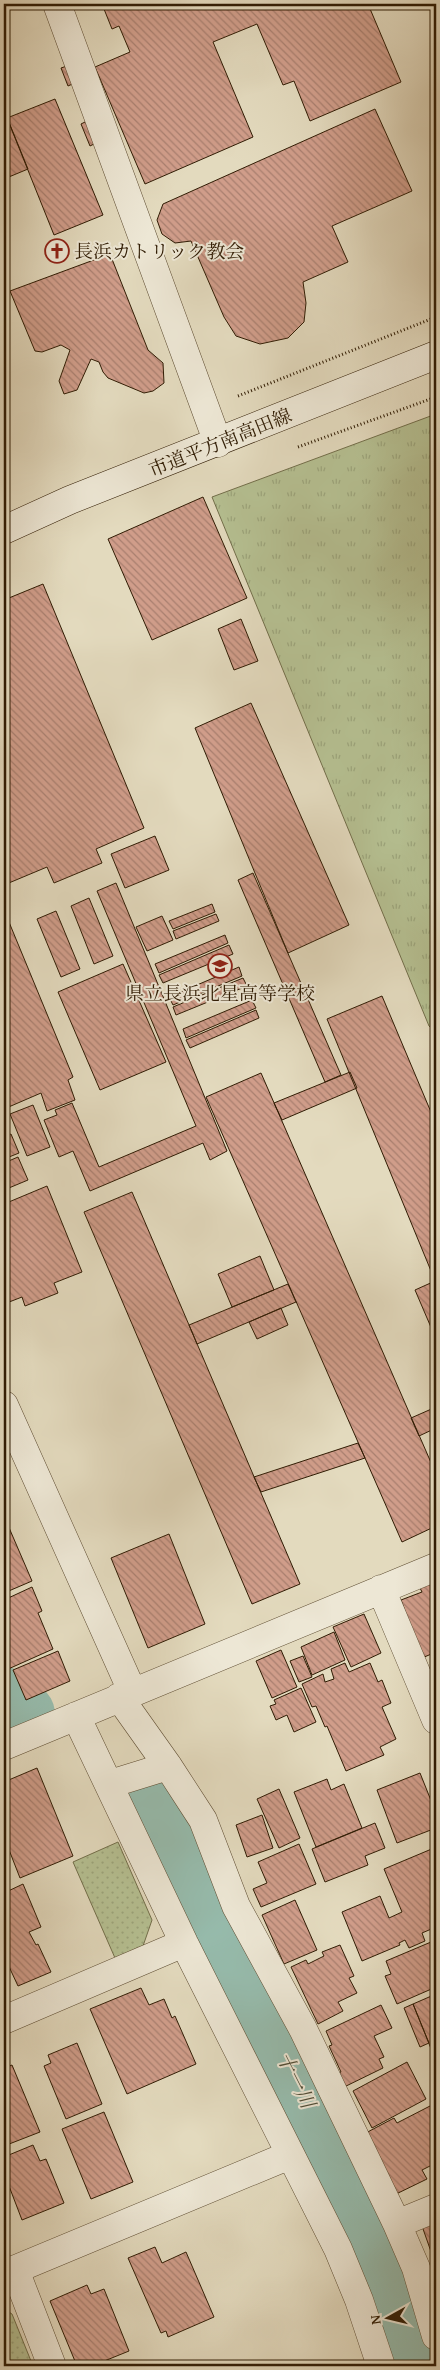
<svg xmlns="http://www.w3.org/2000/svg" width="440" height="2370" viewBox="0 0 440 2370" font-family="'Gentium Book Plus','Noto Serif JP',serif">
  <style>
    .park { fill: url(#park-tufts); stroke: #726e4a }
    .garden { fill: url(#garden-dots); stroke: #726e4a }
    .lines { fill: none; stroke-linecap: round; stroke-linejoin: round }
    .river { stroke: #96bbac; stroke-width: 64 }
    .building { fill: url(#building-back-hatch); stroke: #301c04 }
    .street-casing { stroke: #5d4c32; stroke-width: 29 }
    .secondary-casing { stroke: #301c04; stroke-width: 29 }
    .path { stroke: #301c04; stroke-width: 3; stroke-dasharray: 1 2.5; stroke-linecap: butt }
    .street { stroke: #ede7d5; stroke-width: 28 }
    .secondary { stroke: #ede7d5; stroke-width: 28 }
    .labels { text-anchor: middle; stroke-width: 4; stroke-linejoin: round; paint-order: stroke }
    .poi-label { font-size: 19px; fill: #301c04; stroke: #ede7d5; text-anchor: start }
    .street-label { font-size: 19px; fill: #301c04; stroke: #ede7d5 }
    .water-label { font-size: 20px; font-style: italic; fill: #4f4c36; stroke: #ede7d5 }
  </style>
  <defs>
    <pattern id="park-tufts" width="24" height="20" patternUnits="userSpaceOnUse" patternTransform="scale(1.25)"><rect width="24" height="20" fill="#b5bf91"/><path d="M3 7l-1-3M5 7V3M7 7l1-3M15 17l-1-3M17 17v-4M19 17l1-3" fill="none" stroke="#9ca47b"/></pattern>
    <pattern id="garden-dots" width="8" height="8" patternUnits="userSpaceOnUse" patternTransform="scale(1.25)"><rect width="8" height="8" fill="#b5bf91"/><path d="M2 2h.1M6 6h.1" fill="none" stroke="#9ca47b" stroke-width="1.8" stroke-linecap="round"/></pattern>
    <pattern id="building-back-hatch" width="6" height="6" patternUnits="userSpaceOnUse" patternTransform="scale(1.25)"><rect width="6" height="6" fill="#d09d8a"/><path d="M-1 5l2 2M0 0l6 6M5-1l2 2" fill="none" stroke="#a97f6f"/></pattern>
  </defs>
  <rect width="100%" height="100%" fill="#e3dabe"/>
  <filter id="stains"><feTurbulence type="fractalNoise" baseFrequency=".004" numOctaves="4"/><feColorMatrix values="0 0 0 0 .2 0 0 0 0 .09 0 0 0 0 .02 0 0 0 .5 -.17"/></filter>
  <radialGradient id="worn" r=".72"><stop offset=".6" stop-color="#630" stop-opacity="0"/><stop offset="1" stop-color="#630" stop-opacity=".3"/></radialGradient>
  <path class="park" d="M436,414V1033L429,1026L212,497Z"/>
  <path class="garden" d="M118,1842L152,1920L143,1946L115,1958L73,1862Z
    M4,2309L12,2314L33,2366H4Z"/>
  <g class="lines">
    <path class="river" d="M4,1699L23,1714
      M155,1799L392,2271L422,2366"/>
  </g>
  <path class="building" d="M102,4H368L401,82L310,121L294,81L283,85L257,24L213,42L253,137L145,184L95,67L130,52L119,26L112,29Z
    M70,65L77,82L68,86L61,68Z
    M55,99L103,215L54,235L7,118Z
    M375,109L412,191L332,226L348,262L303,282L306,303L304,322L288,338L260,344L236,336L224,317L191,241L175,243L162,234L157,220L163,204Z
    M4,110L28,169L4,179Z
    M89,120L98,142L90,146L81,124Z
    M110,254L148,350L163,363L164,383L153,391L144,393L108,378L103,372L99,362L91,359L77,390L64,394L59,381L70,350L61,345L42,352L35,351L10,291Z
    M203,497L247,598L152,640L108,539Z
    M43,584L144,828L96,849L102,863L54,883L47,867L4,885V600Z
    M241,619L258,661L234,670L218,629Z
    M251,703L349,925L288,953L195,728Z
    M155,836L169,870L125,888L111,854Z
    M253,873L341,1075L325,1082L238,880Z
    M116,883L227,1151L210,1160L203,1143L90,1191L73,1151L59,1157L44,1120L57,1115L55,1110L72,1103L99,1167L196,1126L97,891Z
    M89,898L113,956L94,964L71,906Z
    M212,904L215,912L173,929L169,921Z
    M4,910L73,1077L68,1080L75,1100L47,1111L41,1093L4,1109Z
    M56,911L80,969L61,977L37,919Z
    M216,914L219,921L176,939L173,931Z
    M162,916L173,940L147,951L136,927Z
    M225,935L228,943L159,973L155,964Z
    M229,945L233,954L163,983L159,975Z
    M123,964L166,1062L100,1090L58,992Z
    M239,967L242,976L173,1005L169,997Z
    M243,978L247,986L176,1015L173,1007Z
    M382,996L436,1124V1283L327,1019Z
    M252,1000L256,1008L186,1038L183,1029Z
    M256,1010L259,1018L190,1048L186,1040Z
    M350,1072L357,1088L282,1120L274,1103Z
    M261,1073L436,1474V1526L402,1542L206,1097Z
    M33,1105L50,1147L27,1156L10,1114Z
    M11,1134L19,1153L4,1159V1137Z
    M18,1157L28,1180L4,1190V1163Z
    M47,1186L82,1272L54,1283L58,1293L25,1306L22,1297L4,1304V1204Z
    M132,1192L300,1584L252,1604L84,1212Z
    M260,1256L274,1290L232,1307L218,1274Z
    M435,1281L436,1283V1339L415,1290Z
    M288,1284L296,1302L197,1344L189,1325Z
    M281,1308L288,1325L257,1339L249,1322Z
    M436,1407V1428L419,1436L411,1418Z
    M358,1443L365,1458L261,1492L254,1477Z
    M4,1516L32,1581L4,1593Z
    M169,1534L205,1624L148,1648L111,1558Z
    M436,1580V1652L422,1658L401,1600L422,1592L419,1586Z
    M32,1587L42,1611L38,1613L53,1649L6,1670L4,1665V1600Z
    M364,1614L381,1653L351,1667L333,1627Z
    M334,1632L345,1660L312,1675L301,1647Z
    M281,1650L297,1687L272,1698L256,1661Z
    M58,1651L70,1681L26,1700L13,1670Z
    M303,1656L312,1677L299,1682L290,1661Z
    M345,1663L349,1672L370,1663L378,1682L382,1680L391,1703L382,1707L396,1739L380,1747L384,1755L346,1771L327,1726L325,1727L316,1706L312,1707L302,1684L323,1674L325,1682L334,1679L331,1669Z
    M301,1688L316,1722L294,1732L287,1715L276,1720L270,1706L276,1704L274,1700Z
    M37,1768L73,1856L20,1878L4,1837V1782Z
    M420,1773L436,1813V1828L397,1843L377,1790Z
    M327,1779L331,1790L344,1784L362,1828L316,1847L294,1792Z
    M279,1789L300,1838L279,1848L257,1799Z
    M262,1815L273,1848L247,1857L236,1825Z
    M375,1823L385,1848L365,1856L368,1865L325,1882L312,1849Z
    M299,1844L316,1884L261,1907L253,1889L267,1883L258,1862Z
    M434,1848L436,1852V1927L422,1933L425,1941L409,1948L405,1940L399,1943L400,1945L362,1961L342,1912L380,1896L389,1918L402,1912L384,1869Z
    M23,1884L41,1927L29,1932L36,1945L38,1944L51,1972L18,1986L5,1958L7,1957L4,1948V1893Z
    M295,1900L317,1950L284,1964L262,1915Z
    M431,1942L436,1954V1987L397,2004L385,1976L391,1974L386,1961Z
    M340,1945L354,1976L349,1978L357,1993L338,2002L343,2011L318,2024L291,1967L306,1960L308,1964L324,1956L322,1952Z
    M141,1988L149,2005L164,1999L172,2018L175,2016L196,2064L127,2094L90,2009Z
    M436,1994V2061L413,2004Z
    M413,2004L429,2043L420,2047L404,2008Z
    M381,2005L392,2028L374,2036L384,2057L379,2059L383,2068L340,2089L334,2075L341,2072L329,2046L332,2045L326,2031Z
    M77,2043L102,2104L66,2119L44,2066L51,2063L48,2055Z
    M407,2062L426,2099L372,2128L353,2091Z
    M12,2065L40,2132L4,2146V2068Z
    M430,2106L436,2118V2163L422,2170L427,2179L392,2196L362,2135L394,2118L397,2123Z
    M104,2112L133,2182L91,2199L62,2129Z
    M33,2145L40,2161L46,2159L64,2203L22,2220L4,2173V2157Z
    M436,2220V2266L422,2226Z
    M155,2247L162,2263L186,2252L214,2317L168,2337L166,2331L161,2333L128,2258Z
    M87,2285L91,2294L104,2289L129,2351L92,2366H77L50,2301Z"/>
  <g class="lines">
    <g class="street-casing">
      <path id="street" d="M57,4L218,443
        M4,1405L132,1691
        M381,1589L436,1720
        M119,1697L168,1766L203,1820L236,1906L303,2029L397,2224L416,2268L436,2336
        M76,1716L184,1943L338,2249L359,2300L381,2366
        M4,1746L436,1567
        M110,1784L168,1766
        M4,2020L184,1943
        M397,2224L436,2208
        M15,2270L52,2366
        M4,2274L290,2155"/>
    </g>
    <g class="secondary-casing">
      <path id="secondary" d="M4,530L70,500L436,355"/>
    </g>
    <path class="path" d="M238,396L436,317
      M298,447L436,397"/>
    <use href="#street" class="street"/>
    <use href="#secondary" class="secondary"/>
  </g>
  <defs>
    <g id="church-ring" transform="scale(1.25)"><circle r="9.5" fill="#ede7d5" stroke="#8f2418" stroke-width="1.5"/><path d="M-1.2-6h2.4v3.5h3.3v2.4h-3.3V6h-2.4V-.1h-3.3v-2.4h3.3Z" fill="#8f2418"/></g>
    <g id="school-ring" transform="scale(1.25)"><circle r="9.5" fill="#ede7d5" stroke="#8f2418" stroke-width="1.5"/><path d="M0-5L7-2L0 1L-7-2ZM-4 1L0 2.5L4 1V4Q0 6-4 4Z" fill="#8f2418"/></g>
  </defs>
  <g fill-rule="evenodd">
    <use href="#church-ring" x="57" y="251"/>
    <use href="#school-ring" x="220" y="966"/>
  </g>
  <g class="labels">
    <g class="poi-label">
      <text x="74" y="258">長浜カトリック教会</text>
      <text x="220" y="1000" text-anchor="middle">県立長浜北星高等学校</text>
    </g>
    <g class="street-label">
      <text transform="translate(220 442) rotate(-22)" y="7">市道平方南高田線</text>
    </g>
    <g class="water-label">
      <text transform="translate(296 2080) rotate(63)" y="7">十一川</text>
    </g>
  </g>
  <rect width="440" height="2370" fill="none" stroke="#e3dabe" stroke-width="20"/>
  <rect x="5" y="5" width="430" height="2360" fill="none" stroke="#301c04" stroke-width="2.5"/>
  <rect x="10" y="10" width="420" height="2350" fill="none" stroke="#301c04"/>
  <g transform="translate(388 2318) rotate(262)" stroke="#ede7d5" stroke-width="4" paint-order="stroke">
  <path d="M0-4L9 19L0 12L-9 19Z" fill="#301c04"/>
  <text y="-8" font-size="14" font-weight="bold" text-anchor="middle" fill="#301c04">N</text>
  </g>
  <rect width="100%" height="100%" filter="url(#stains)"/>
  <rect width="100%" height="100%" fill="url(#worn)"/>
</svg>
